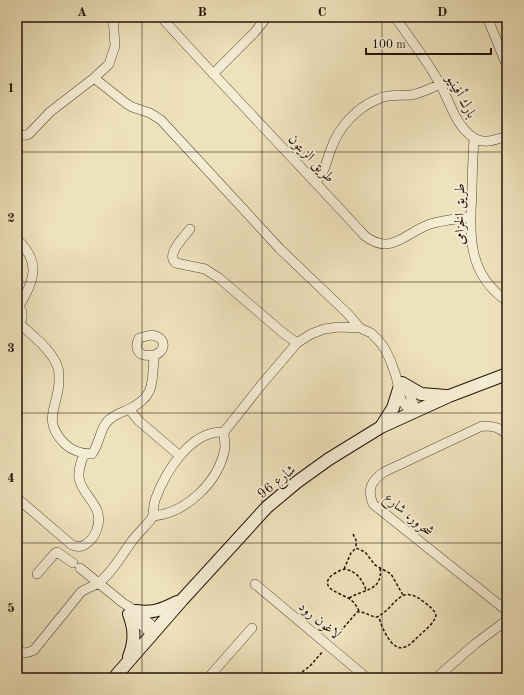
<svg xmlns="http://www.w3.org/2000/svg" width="524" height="695" viewBox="0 0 524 695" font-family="'Old Standard TT',Amiri,serif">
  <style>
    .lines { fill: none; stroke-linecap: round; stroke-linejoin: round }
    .street-casing { stroke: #574736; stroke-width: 10 }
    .secondary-casing { stroke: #251309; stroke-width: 14 }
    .path { stroke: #251309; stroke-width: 1.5; stroke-dasharray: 3 2; stroke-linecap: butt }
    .street { stroke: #f4ecd3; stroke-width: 9 }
    .secondary { stroke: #f4ecd3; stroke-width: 12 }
    .grid { fill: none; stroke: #251309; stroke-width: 1; stroke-opacity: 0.55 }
    .labels { text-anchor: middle; stroke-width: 4; stroke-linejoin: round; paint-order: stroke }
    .street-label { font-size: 14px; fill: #251309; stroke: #f4ecd3 }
    .neatline { fill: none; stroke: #251309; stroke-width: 1.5 }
    .grid-label { font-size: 13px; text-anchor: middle; font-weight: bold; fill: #251309 }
  </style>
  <rect width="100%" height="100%" fill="#eee2bc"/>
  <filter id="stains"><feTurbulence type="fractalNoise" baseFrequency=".005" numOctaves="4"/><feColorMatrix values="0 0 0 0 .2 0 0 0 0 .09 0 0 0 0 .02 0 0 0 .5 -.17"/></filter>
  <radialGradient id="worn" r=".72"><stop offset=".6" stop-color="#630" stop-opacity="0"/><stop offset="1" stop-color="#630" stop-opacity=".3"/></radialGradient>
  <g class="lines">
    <g class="street-casing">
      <path id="street" d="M161,17C228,91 297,162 365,236C391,256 405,233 430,224C443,220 457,219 470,217
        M395,17C410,39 427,60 440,84C450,102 455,125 474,138C484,145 497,139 507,136
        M487,17L507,66
        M213,74L254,33L267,17
        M94,78L127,104L132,107L150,113L161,120L280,249L348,314L360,328
        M17,133C21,136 24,136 29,134L50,112L94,78L109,64L115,46L113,17
        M474,138C473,157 472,175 472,193C469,235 468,275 507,301
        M316,182C325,172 326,162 331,149C339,127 356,108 378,99C388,94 400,96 411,95C422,93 430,89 440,84
        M190,229C184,237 165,255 176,263L205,269L219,278L282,332L297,343
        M17,239C41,262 35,280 19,306
        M17,304C24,311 24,320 17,326
        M20,324C33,336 52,350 58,368C59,371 59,376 59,380C59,406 41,419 64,443C71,450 82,454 92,454C99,444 100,431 106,423C111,416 120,413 127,410C156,397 152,382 154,355
        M151,335C172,337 164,362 141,354C135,349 136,344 139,338Z
        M404,385L409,393L416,411
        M129,409L139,421L180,456
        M507,435C500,427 493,426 482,426L384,472C371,481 367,489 373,504L507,611
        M17,498L72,545C77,547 82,547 86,544C92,540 95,535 97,529C105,505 82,497 79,478C78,470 81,462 84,454
        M153,516C187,513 219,481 225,448C225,443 224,437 224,432
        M80,568L123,603L136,611L156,629
        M37,574L55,553L57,552L73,563
        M255,584L367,678
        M130,615L152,634
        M17,651C24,654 28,653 34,650L81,592C87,588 92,587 98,583C109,577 124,552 132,541C138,533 146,526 152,518C154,513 153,506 155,500C165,473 190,430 224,432L262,384L297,343L311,334L324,329L339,327L360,328L371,333L379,341L385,349L391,362L396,376L401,400L412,413
        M208,678L252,628
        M436,678L475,644L507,620"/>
    </g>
    <g class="secondary-casing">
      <path id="secondary" d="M402,383L421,394L446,396
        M381,427L393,408L399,389
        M136,611C152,614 163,609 177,602
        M129,614C135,630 135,641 129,657
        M114,678L182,600L267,507L297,482L329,459L381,427L449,396L507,374"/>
    </g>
    <path class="path" d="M353,534L356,540V547
      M344,569L351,553L356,548L365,552L375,565L391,574L403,595
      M349,598C364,589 383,591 380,568
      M359,611C357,607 355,603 351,600C344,594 318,589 331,576C335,573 340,570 345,569C357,572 362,579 366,590
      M334,639L357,612C365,611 370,617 377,617C396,608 399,582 424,602C429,606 434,609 436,615C434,624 426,629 420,635C416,638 411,645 405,647C392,653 381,626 379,617
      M294,678L310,666L323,651"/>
    <use href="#street" class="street"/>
    <use href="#secondary" class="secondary"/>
  </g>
  <path class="grid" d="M142,17V678M262,17V678M382,17V678M17,152H507M17,282H507M17,413H507M17,543H507"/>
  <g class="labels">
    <g class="street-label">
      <text transform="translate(462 96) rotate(61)" y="5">بارك أفينيو</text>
      <text transform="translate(312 158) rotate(47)" y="5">طريق الزيتون</text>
      <text transform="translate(459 214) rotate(-90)" y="5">طريق الخزامى</text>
      <text transform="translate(276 481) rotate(-39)" y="5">شارع 96</text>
      <text transform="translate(409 514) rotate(40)" y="5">شحرور، شارع</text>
      <text transform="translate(320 620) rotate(40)" y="5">لاغون رود</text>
    </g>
  </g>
  <rect width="524" height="695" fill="none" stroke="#eee2bc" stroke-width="44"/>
  <path d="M366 48v6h125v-6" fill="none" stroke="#251309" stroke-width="2"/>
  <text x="372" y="48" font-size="12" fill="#251309" stroke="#f4ecd3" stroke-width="3" paint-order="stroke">100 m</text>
  <rect x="22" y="22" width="480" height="651" class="neatline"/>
  <g class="grid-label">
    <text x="82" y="16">A</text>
    <text x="202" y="16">B</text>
    <text x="322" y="16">C</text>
    <text x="442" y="16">D</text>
    <text x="11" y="92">1</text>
    <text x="11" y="222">2</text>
    <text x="11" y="352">3</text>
    <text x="11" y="482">4</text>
    <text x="11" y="612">5</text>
  </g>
  <rect width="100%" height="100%" filter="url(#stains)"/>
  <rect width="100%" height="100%" fill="url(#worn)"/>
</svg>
